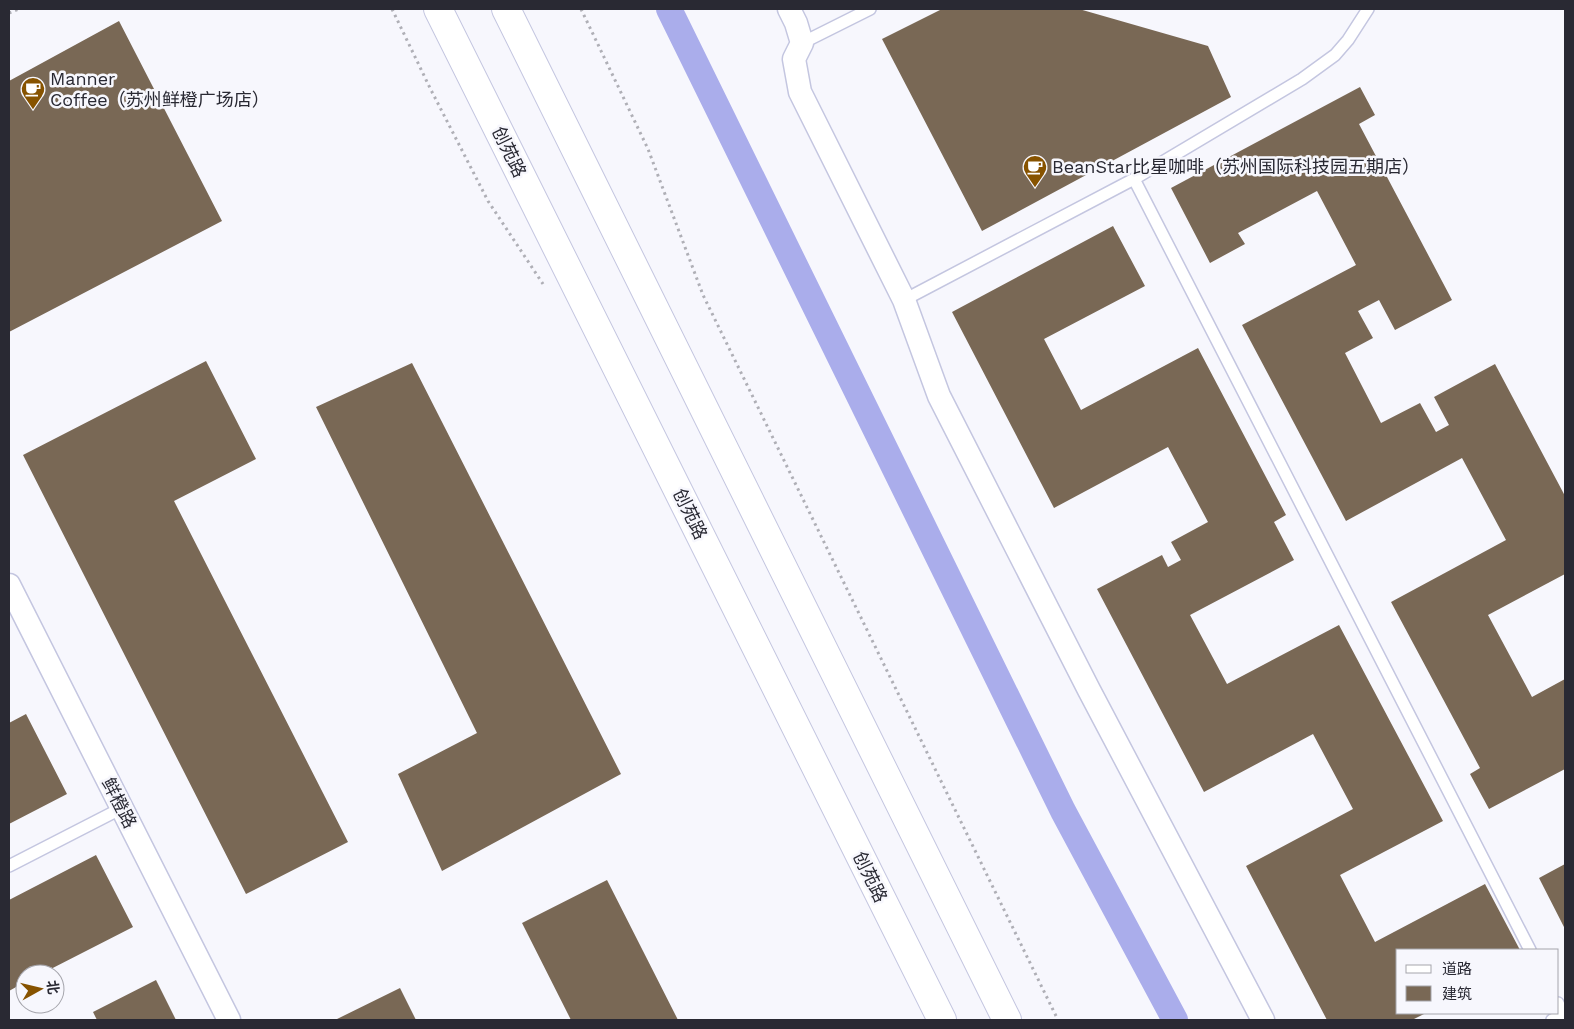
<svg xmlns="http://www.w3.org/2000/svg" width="1574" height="1029" viewBox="0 0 1574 1029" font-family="'Work Sans','Noto Sans SC',sans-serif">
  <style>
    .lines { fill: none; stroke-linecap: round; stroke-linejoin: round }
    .canal { stroke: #aaadeb; stroke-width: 26 }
    .building { fill: #796855 }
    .service-casing { stroke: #c4c6e0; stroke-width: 14 }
    .minor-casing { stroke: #c4c6e0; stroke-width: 25 }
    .primary-casing { stroke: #c4c6e0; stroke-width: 30 }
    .path { stroke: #afafb6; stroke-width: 3; stroke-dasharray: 2.5 4; stroke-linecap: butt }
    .service { stroke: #fff; stroke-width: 11 }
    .minor { stroke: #fff; stroke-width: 22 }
    .primary { stroke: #fff; stroke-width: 28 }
    .labels { text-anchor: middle; stroke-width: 5; stroke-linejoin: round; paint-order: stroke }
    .poi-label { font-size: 18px; fill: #292933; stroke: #f7f7fd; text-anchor: start }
    .street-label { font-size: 18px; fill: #292933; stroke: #f7f7fd }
  </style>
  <rect width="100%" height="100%" fill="#f7f7fd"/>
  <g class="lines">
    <path class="canal" d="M669,9L1063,811L1175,1020"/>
  </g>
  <path class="building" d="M942,9H1079L1208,46L1231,97L982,231L882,39Z
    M119,21L222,221L9,332V81Z
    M1360,87L1375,115L1359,124L1452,300L1395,330L1379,300L1358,311L1373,338L1345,353L1381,423L1420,403L1436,432L1449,425L1434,397L1495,364L1565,496V574L1488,615L1532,697L1565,679V769L1489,809L1470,774L1480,768L1391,602L1506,540L1462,458L1346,521L1242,325L1356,265L1317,191L1238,233L1245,244L1210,263L1171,188Z
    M1113,226L1145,286L1044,339L1081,410L1198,348L1286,515L1274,522L1294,560L1190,615L1227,684L1339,625L1443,821L1340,875L1375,942L1485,884L1520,950H1398V1013H1426L1412,1020H1327L1246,866L1353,809L1313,734L1204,792L1097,589L1162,555L1168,567L1181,560L1171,542L1208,522L1168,447L1054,508L952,312Z
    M206,361L256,459L174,501L348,842L246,894L23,455Z
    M412,363L621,774L442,871L398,774L477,733L316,407Z
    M26,714L67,794L9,824V723Z
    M96,855L133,927L41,974H25V982L9,991V900Z
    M1565,864V929L1539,878Z
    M607,880L678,1020H571L522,923Z
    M156,980L176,1020H97L93,1012Z
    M400,988L416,1020H335Z"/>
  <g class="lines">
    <g class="service-casing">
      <path id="service" d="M802,43L870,9
        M1134,179L1530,950
        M904,300L1134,179L1302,79L1335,55L1348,40L1368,9
        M9,866L122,808
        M1558,1003L1565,1018
        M1552,1020L1563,1014"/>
    </g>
    <g class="minor-casing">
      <path id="minor" d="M789,9L796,23L802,43L794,59L800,92L904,300L939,396L1089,690L1263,1020
        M9,585L229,1020"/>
    </g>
    <g class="primary-casing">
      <path id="primary" d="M438,9L942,1020
        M506,9L1007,1020"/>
    </g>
    <path class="path" d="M392,9L430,88L488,201L543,284
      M581,9L648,149L703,295L1058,1020
      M9,13L19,9"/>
    <use href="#service" class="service"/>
    <use href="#minor" class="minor"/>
    <use href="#primary" class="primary"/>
  </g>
  <defs>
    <g id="cafe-pin" transform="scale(1.25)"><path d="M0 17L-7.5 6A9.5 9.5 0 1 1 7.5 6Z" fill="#875300" stroke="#f7f7fd"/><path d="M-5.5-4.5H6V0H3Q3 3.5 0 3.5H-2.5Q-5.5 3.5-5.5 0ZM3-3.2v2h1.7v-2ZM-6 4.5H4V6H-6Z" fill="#fff"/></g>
  </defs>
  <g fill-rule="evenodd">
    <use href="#cafe-pin" x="33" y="89"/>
    <use href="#cafe-pin" x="1035" y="167"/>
  </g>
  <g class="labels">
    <g class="poi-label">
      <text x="50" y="85">Manner<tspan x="50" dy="21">Coffee（苏州鲜橙广场店）</tspan></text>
      <text x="1052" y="173">BeanStar比星咖啡（苏州国际科技园五期店）</text>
    </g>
    <g class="street-label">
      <text transform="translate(509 152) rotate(64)" y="6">创苑路</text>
      <text transform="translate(690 514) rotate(64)" y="6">创苑路</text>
      <text transform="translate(119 803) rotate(63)" y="6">鲜橙路</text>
      <text transform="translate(870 877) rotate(64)" y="6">创苑路</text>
    </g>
  </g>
  <rect width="1574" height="1029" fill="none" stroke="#292933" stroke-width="20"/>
  <rect x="1396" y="949" width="162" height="65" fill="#f7f7fd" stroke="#a5a5ac"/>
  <rect x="1406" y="965" width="25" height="8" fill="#ffffff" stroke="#a5a5ac"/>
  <text x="1442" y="974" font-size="15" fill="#292933">道路</text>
  <rect x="1406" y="986" width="25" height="15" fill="#796855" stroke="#a5a5ac"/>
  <text x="1442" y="999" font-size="15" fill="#292933">建筑</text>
  <g transform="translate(40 989) rotate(82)"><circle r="24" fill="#f7f7fd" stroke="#a5a5ac"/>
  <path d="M0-4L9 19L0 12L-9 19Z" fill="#875300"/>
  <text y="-8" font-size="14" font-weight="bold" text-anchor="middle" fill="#292933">北</text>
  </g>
</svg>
